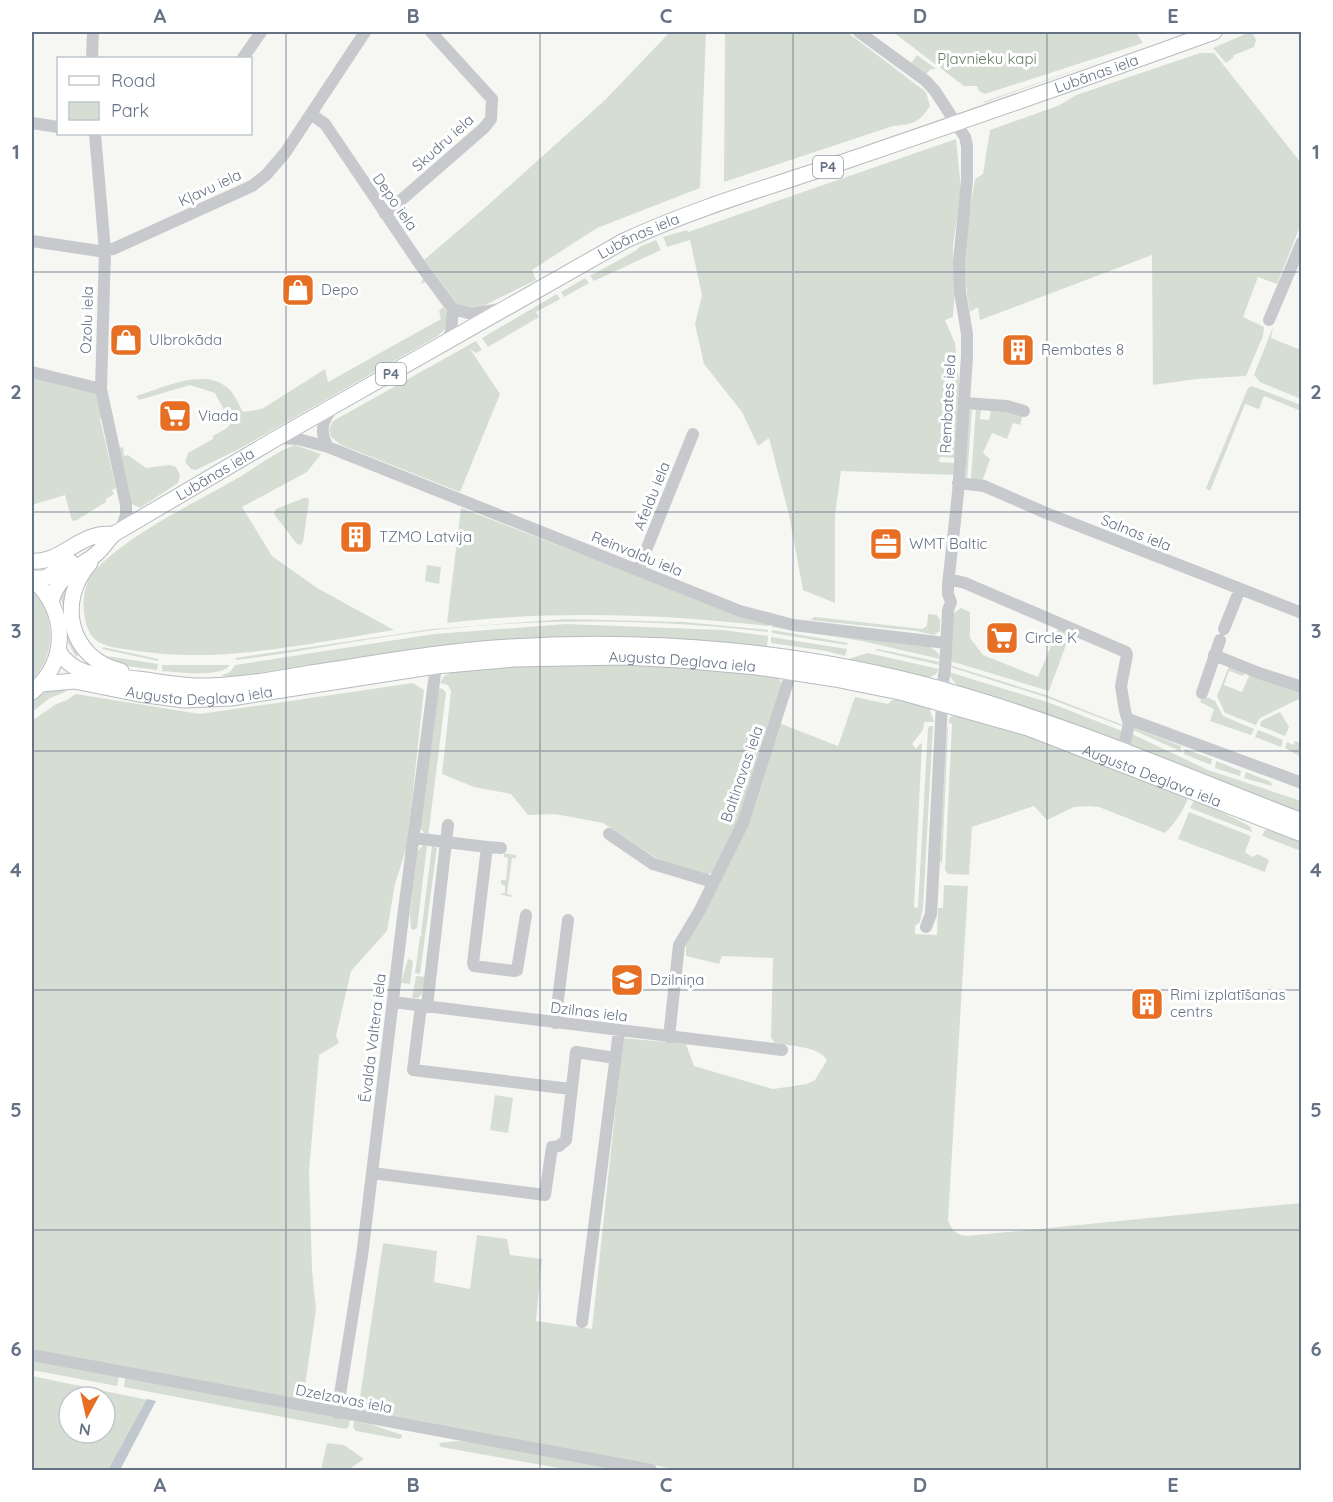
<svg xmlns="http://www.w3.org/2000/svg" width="1333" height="1502" viewBox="0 0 1333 1502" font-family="Quicksand,sans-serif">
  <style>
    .green { fill: #d6ded4; fill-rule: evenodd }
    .water { fill: #bfc8ce }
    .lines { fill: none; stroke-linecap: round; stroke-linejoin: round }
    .major-casing { stroke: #b7babf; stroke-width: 17 }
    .minor { stroke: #c7c9cd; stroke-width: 12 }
    .major { stroke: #fff; stroke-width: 15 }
    .grid { fill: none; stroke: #657285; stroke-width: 1.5; stroke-opacity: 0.55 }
    .labels { text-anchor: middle; stroke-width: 6; stroke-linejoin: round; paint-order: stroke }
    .shield { fill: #fff; stroke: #939caa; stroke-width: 1.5 }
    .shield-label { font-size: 14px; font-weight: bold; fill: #657285 }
    .park-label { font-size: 15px; fill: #657c64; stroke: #fff }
    .street-label { font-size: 15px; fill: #657285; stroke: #fff }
    .poi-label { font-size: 15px; fill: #657285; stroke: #fff; text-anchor: start }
    .neatline { fill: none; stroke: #657285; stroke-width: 2 }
    .grid-label { font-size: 20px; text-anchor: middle; font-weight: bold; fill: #657285 }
  </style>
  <rect width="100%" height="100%" fill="#f6f7f3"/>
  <path class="green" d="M670,32H706L700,188L597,228L532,270L536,280L475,310L457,304L424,260L487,206L605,100Z
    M725,32H847L926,92L930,106C919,123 913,124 893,126L724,182Z
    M893,32H1136L1143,43L985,94L979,91L977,86H964Z
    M1250,32H1252L1256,40L1254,47L1234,55L1233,58L1226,63L1213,48Z
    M1200,53H1214L1301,163V224L1277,284L1258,277L1243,317L1264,327L1263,336L1246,376L1197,379L1153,385L1152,255L980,320L978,307L970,312L967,295L963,250L975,179L983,174L990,130L1060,105L1076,95Z
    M917,55L936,69H931L926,74L911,63Z
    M1107,59L984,103L983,102Z
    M956,139L961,190L953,246L955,290L953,317L945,320L955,343L960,390L955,458L940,457L939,462L955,463L954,475L841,471L835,515V603L803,590L789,515L769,438L758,446L742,412L704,364L695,324L702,295L690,240L667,247L663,237L687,230L688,232Z
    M656,240L661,250L594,281L590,276L637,250L639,247Z
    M423,278L426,280L450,317L448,326L438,336L241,448L196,470L191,469L185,462L188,453L213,439V436L227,428L231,423L215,393L190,385L139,400L136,396C163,388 203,367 228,388C234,393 239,405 243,412L262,409L325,369L328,382L441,319L439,311L443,307L426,282L421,284Z
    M585,278L589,283L564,297L561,292Z
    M557,294L560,299L536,312L539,317L488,347L482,338Z
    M1273,327L1271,338L1301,350V399L1260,382L1254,375Z
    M476,341L482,350L476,353L470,349L500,394L460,492L341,445L331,437L329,429L333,421Z
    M32,376L96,392L104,417L100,419L116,488L112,490L114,494L106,499V502L77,520L72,521L65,495L32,505Z
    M1252,386L1301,405V411L1264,396L1259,409L1245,404L1210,491L1206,488L1248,388Z
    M976,408H981L980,419L989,420L991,409L1023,415L1020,425L1013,423L1007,439L992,433L983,453L990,459L982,482L971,479V477Z
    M972,409L967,481H965L968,412Z
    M295,445L321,454L307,472L242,507L272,556L317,588L394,630C309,643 223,664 137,651C125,649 107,648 97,641C80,629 80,588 92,574C124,536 193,504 236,479C255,468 275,452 295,445Z
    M123,447L124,456L128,455L146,468L170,465L176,467L180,475L178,483L140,508L130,503L119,448Z
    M304,498H308L309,501L303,542L300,545L297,544L274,514L276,509Z
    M461,508L683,593L770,624L769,626C661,614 555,610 447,623Z
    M427,565L441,567L439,584L425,581Z
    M66,584L71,588L82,651L76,657L68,643L65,614L60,596Z
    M32,590C56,616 57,655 32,680Z
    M961,608L970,612V638L983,655L1038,677L1058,629L1070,634L1049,691L950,661L952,614Z
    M928,614L937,615L940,620V631L934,635L916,631L810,620L815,617L922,629L927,626Z
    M567,619L684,622L768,630V632C657,619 546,618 435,630C368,638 302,652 236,660V658L432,629Z
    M566,624L723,630L768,636L767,646L786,650L257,676H220L230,672L235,665L434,634Z
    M773,624L929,646L938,653L940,659L862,641L772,627Z
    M772,630L848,643L847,645L772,633Z
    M771,637L847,649L845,656L826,651L771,643Z
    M103,647L158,659V661L102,649Z
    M878,649L940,662L939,665L875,650Z
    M868,653L939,669L936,674L926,679L848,663V659Z
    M106,656L158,664L157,670L126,666Z
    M604,663L688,666L772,675L779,678L781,683L739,824L713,872L704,876L665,864L603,823L555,814L528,815L511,794L474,787L442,774L451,691L448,685L440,683L444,676L455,670L538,664Z
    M162,665H230C221,678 177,672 162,671Z
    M950,665L1046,695L1123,725L1124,727L1045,697L950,667Z
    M1229,666L1245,672L1243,676L1229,671L1224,685L1242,692L1250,673L1301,689V698L1260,718L1256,725L1225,713L1217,696Z
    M949,672L1050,703L1122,731L1120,740L1117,742L967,691C959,686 951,682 949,672Z
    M413,683L424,690L407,846L395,884L387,931L351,971L336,1036L339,1043L319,1055L309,1171L312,1270L316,1310L303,1400L32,1349V721L56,704L67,700L76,694L200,714Z
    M67,685L65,692L50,698L32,712V702L50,688Z
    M438,688L443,689L446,693L428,837L420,828Z
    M1203,695L1215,701L1223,716L1254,729L1251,735L1210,721L1214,709L1200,702Z
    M855,697L888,704L892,700H908L929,707L934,722H924L923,730L912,744L916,749L920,744L922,743L914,907L918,908L928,728L930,726H933L923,908L920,922L915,926V934L937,935L938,908H943L944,885L968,886L948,1220C951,1230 957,1235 967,1236L1301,1203V1470H680L358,1411L383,1243L437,1251L434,1282L470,1289L477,1235L507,1239L510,1255L542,1259L536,1321L592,1329L623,1038L686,1044L694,1066L773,1089L807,1084L815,1080L827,1060C819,1046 789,1046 775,1043L771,1038L773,958L722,956L719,964L686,956V944L779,723L838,746Z
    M1280,712L1289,727L1285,736L1260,726L1261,721Z
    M956,714L1047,741L1187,796L1188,798C1182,813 1176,822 1165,833L1099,807L1089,806L1074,807L1047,820L1034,806L972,827L969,875L948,874L945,870L952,724L948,722L950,717Z
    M947,727L948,728L942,865L940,860Z
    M1135,728L1181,746L1180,751L1133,730Z
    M1258,730L1283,740L1281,747L1255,737Z
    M1132,734L1208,770L1301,801V816L1130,747Z
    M1295,741L1301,743V754L1299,756L1285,748L1287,742L1293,745Z
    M1185,749L1212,759L1211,765L1184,754Z
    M1216,761L1241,771L1240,776L1215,768Z
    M1246,772L1271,782L1272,786L1244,778Z
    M1195,799L1248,825L1251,828L1252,832L1190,808Z
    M1189,812L1251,836L1245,852L1252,857L1258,854L1269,860L1265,872L1178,839Z
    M1273,829L1301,840V851L1262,836L1265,830Z
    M423,845L427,846L417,928L414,930L411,929L410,914L417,852Z
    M432,846L437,848L420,974L415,973L420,936H422L421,933Z
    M504,853L516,855V858H512L507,894L512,895L511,897L499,894L505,893V886L501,884V880H506L508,858L504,857Z
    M408,959L413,961L410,984L401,983Z
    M416,976L425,977L422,994L418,998H412Z
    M495,1095L513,1098L508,1133L490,1130Z
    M32,1360L119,1377L117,1386L32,1370Z
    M32,1376L148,1400L108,1470H38L32,1466ZM69,1397H105V1433H69Z
    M125,1378L350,1420L349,1426L346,1429L124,1387Z
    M354,1421L370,1424L402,1435V1437L400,1439L356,1431L353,1428Z
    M458,1441L471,1442L625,1470H570L441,1447L439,1443Z
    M327,1443L344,1445L364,1459L348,1470H321Z"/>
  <path class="water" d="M147,1399L156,1401L120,1470H108Z"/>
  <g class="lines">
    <g class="major-casing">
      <g id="major">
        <path d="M32,561C57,563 72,542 95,536C101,534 108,534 114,534"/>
        <path d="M90,563C56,601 69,659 121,671"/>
        <path d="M32,578C67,611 70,660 32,692"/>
        <path d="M32,578H45L71,562"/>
        <path id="s1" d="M51,602C57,577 77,568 95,555C103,549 107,540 114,534L277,438L624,241C695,208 772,186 846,161C969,119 1092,76 1214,32"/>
        <path d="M58,650C74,679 109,676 138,679C162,682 185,687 209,686C243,685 277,679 311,673C377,663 443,651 509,647C653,638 805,651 944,690C1066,724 1183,775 1302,821"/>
        <path id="s2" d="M41,684L74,681L139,694L184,700L231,698L436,666L514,659L624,657L679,660L757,667L835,679L904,693L1028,728L1302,834"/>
      </g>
    </g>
    <path class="minor" d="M859,32L926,81L935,91L965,137L967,146V180L959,262L960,292L967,334V356L958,493L948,585V594L951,602L948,610L945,669L942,689
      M92,58L93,32
      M243,58L261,32
      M311,114L325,124L421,266L453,309L472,314L500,309
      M32,123L58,127
      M95,134L105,251L101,389L126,505V515L120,531
      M385,214L484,128L491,119L492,99L431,32
      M32,241L99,251L113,249L252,186L266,175L285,153L365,32
      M1269,320L1302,242
      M446,342L451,332L453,309
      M32,372L101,389
      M965,403L1007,406L1024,411
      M277,438L298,439L328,447L740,611L793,625L946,643
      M328,447C319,432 322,420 333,408
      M958,483L984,486L1046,513L1302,613
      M638,570L693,434
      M949,579L965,583L1126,652L1127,655L1121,686L1125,711L1129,724L1123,751
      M1224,629L1240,589
      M1214,655L1259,673L1302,687
      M1202,693L1220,640
      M1128,719L1302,783
      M609,834L653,864L713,882
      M413,838L487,847L473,963L474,966L514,971L517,970L526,915
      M487,847L501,848
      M926,927L931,914L933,878L942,703
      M393,1002L782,1050
      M421,1006L413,1070L571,1089
      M427,1006L448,825
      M555,1023L568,920
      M669,1037L679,945L700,910L743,823L791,672
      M372,1173L545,1195L552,1147L559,1146L566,1140L576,1052L615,1058
      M582,1322L619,1031
      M32,1355L651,1470
      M337,1413L362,1256L403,917L436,666"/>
    <use href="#major" class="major"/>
  </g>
  <path class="grid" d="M286,32V1470M540,32V1470M793,32V1470M1047,32V1470M32,272H1302M32,512H1302M32,751H1302M32,990H1302M32,1230H1302"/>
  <defs>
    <g id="shop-square" transform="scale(1.725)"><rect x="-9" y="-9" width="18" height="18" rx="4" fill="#e66f24" stroke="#fff"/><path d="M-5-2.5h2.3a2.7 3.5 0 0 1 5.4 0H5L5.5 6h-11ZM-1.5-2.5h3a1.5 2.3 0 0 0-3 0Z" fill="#fff"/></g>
    <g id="building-square" transform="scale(1.725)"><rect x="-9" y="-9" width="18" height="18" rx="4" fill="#e66f24" stroke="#fff"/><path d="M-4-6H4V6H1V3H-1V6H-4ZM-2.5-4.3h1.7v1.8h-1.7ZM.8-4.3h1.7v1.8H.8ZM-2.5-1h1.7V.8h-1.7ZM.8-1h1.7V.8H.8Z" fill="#fff"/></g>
    <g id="supermarket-square" transform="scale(1.725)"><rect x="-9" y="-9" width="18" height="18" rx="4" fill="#e66f24" stroke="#fff"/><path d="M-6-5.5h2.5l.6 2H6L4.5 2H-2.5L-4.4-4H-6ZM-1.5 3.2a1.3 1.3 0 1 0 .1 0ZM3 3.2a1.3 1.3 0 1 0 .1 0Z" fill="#fff"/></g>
    <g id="office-square" transform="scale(1.725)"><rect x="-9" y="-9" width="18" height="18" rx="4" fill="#e66f24" stroke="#fff"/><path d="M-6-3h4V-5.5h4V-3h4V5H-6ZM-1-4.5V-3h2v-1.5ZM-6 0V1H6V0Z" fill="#fff"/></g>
    <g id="school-square" transform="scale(1.725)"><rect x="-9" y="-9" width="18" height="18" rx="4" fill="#e66f24" stroke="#fff"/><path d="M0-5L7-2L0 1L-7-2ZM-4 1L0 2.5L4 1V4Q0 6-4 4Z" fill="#fff"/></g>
  </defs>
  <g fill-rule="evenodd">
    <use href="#shop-square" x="298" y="290"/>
    <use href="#shop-square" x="126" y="340"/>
    <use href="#building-square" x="1018" y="350"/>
    <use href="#supermarket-square" x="175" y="416"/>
    <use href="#building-square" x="356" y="537"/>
    <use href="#office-square" x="886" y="544"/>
    <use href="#supermarket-square" x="1002" y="638"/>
    <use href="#school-square" x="627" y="980"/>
    <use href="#building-square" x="1147" y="1004"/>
  </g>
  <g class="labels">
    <g class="shield">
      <rect x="813" y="156" width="30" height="22" rx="4.5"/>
      <rect x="376" y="363" width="30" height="22" rx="4.5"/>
    </g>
    <g class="shield-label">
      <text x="828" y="172">P4</text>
      <text x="391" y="379">P4</text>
    </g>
    <g class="park-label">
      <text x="987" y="64">Pļavnieku kapi</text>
    </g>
    <g class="street-label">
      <text dy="5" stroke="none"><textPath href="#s1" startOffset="1184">Lubānas iela</textPath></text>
      <text transform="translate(443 143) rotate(-42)" y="5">Skudru iela</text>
      <text transform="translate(210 188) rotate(-25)" y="5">Kļavu iela</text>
      <text transform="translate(395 202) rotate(55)" y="5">Depo iela</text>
      <text dy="5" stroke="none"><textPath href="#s1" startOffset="698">Lubānas iela</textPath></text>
      <text transform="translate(87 320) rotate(-88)" y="5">Ozolu iela</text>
      <text transform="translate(948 404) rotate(-87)" y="5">Rembates iela</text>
      <text dy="5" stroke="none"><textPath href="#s1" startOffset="212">Lubānas iela</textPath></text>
      <text transform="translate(652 496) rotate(-68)" y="5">Afeldu iela</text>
      <text transform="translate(1136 533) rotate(22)" y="5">Salnas iela</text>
      <text transform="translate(637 554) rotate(22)" y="5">Reinvaldu iela</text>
      <text dy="5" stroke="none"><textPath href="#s2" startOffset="646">Augusta Deglava iela</textPath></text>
      <text dy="5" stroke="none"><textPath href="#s2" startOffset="160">Augusta Deglava iela</textPath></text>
      <text transform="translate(742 774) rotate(-71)" y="5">Baltinavas iela</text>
      <text dy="5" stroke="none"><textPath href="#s2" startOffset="1132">Augusta Deglava iela</textPath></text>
      <text transform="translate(589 1012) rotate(7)" y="5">Dzilnas iela</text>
      <text transform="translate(373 1038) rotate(-83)" y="5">Ēvalda Valtera iela</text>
      <text transform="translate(344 1399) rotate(11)" y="5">Dzelzavas iela</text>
    </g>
    <g class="poi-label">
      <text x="321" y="295">Depo</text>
      <text x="149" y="345">Ulbrokāda</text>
      <text x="1041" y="355">Rembates 8</text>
      <text x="198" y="421">Viada</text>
      <text x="379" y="542">TZMO Latvija</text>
      <text x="909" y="549">WMT Baltic</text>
      <text x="1025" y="643">Circle K</text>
      <text x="650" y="985">Dzilniņa</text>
      <text x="1170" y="1000">Rimi izplatīšanas<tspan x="1170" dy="17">centrs</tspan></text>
    </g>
  </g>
  <rect width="1333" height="1502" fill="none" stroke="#ffffff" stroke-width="66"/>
  <rect x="57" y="57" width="195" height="78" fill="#ffffff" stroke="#c1c7ce" stroke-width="1.5"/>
  <rect x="69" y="76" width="30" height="9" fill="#ffffff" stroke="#c1c7ce" stroke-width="1.5"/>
  <text x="111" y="87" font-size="18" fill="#657285">Road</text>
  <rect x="69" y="102" width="30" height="18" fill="#d6ded4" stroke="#c1c7ce" stroke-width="1.5"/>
  <text x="111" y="117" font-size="18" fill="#657285">Park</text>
  <g transform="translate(87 1415) rotate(188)"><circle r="28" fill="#ffffff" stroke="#c1c7ce" stroke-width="1.5"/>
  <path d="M0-4.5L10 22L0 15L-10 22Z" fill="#e66f24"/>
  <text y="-9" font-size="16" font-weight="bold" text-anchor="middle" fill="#657285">N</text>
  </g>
  <rect x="33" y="33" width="1267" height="1436" class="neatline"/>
  <g class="grid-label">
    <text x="160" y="23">A</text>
    <text x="413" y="23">B</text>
    <text x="666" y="23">C</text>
    <text x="920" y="23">D</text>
    <text x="1173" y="23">E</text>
    <text x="16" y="159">1</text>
    <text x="1316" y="159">1</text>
    <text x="16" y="399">2</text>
    <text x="1316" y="399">2</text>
    <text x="16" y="638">3</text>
    <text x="1316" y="638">3</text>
    <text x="16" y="877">4</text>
    <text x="1316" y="877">4</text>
    <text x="16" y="1117">5</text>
    <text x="1316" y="1117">5</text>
    <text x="16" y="1356">6</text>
    <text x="1316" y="1356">6</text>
    <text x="160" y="1492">A</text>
    <text x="413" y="1492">B</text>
    <text x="666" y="1492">C</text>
    <text x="920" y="1492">D</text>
    <text x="1173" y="1492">E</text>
  </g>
</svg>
